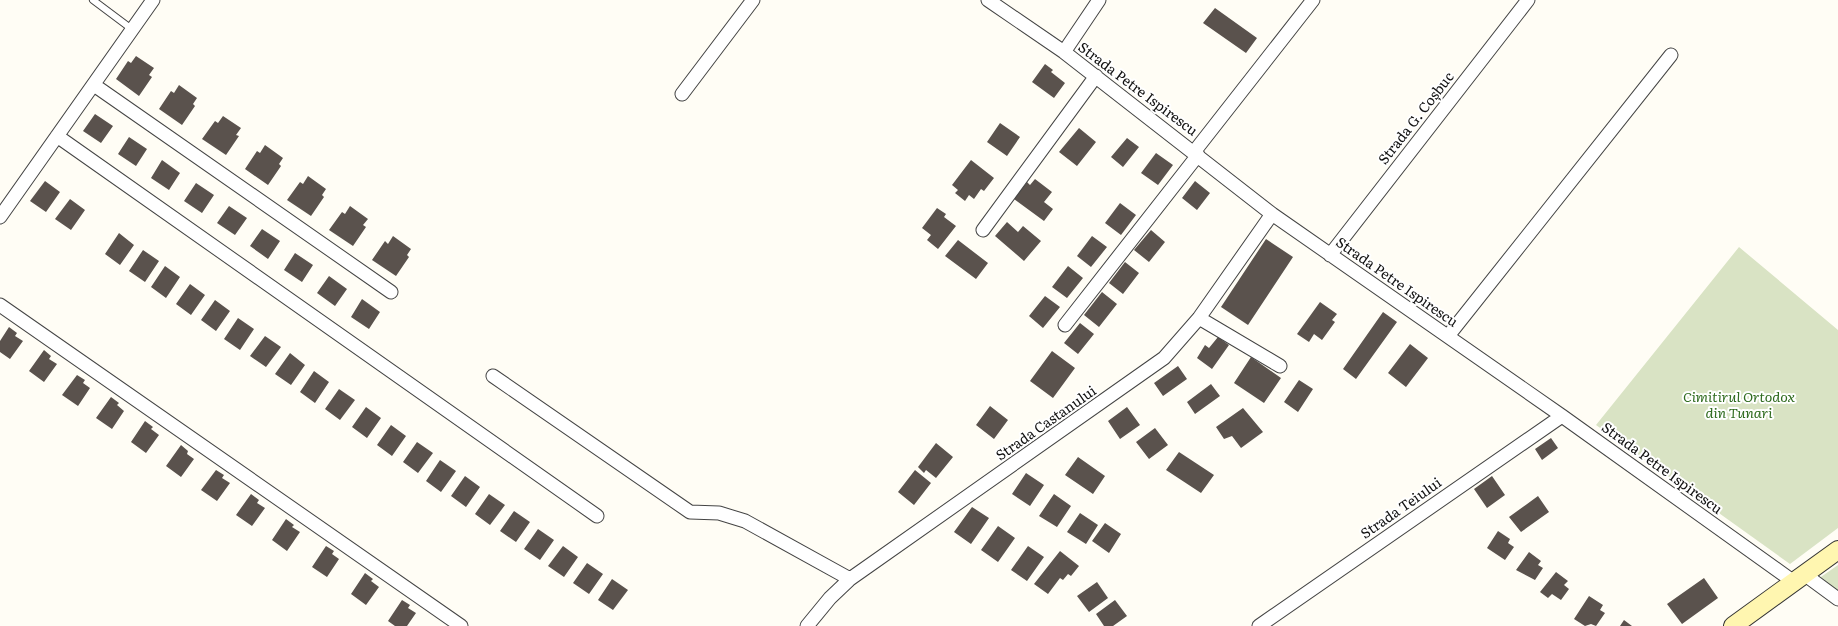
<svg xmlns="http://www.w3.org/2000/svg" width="1838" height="626" viewBox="0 0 1838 626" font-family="Literata,serif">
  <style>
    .cemetery { fill: #d9e3c4 }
    .building { fill: #5a524d }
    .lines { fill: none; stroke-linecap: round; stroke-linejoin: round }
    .lane-casing { stroke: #444; stroke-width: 8 }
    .street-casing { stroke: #444; stroke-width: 15 }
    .secondary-casing { stroke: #333; stroke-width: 20 }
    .lane { stroke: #fff; stroke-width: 6 }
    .street { stroke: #fff; stroke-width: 13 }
    .secondary { stroke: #fff6b0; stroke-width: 18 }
    .labels { text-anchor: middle; stroke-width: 4; stroke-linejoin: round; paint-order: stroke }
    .street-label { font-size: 14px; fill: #111; stroke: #fff }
    .park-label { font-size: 14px; font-style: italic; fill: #2f6b1f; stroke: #fff }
  </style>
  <rect width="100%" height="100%" fill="#fffdf5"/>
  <path class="cemetery" d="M1739,247L1838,330V528L1790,564L1596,425Z
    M1838,565V594L1818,579Z"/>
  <path class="building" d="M1215,8L1257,38L1246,53L1203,23Z
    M136,56L154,68L149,75L152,77L139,96L116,79L128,61L131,63Z
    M1045,64L1053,70L1051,72L1065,83L1054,98L1032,82Z
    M179,85L197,98L193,104L195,106L182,125L159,109L171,91L174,93Z
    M95,114L113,126L101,143L83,131Z
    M223,116L241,128L236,135L239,136L226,155L202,139L215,121L218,123Z
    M1000,123L1020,137L1007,156L987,142Z
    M1079,128L1096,142L1077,166L1059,152Z
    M129,137L147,149L136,166L118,154Z
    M1127,138L1139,147L1123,167L1111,157Z
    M265,145L283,158L279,164L281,166L268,185L245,169L257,151L260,153Z
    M1156,153L1173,165L1158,185L1141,173Z
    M162,160L180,173L169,190L151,178Z
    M971,160L994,178L984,191L981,189L974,199L969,195L965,201L955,193L958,190L952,185Z
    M308,176L326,189L322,195L324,197L311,216L287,200L300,182L303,184Z
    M1035,179L1052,192L1044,202L1053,209L1044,221L1014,199L1027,182L1030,185Z
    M45,181L60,192L46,212L30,201Z
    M1195,181L1210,193L1197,210L1182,198Z
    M196,183L214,195L202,213L184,201Z
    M70,199L85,210L71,230L55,219Z
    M1120,203L1136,215L1121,235L1105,223Z
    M229,206L247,218L235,235L217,223Z
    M350,206L368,219L363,225L366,227L353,246L329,230L342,212L345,214Z
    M937,208L946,214L944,217L956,226L938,249L927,240L931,235L922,228Z
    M1007,222L1018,232L1023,226L1041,241L1024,261L995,236Z
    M262,229L280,241L268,259L250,246Z
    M1151,230L1165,242L1149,262L1134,250Z
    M119,233L134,245L120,265L105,254Z
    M393,236L411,249L407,255L409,257L396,276L372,260L385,241L388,244Z
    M1092,236L1107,247L1091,267L1077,256Z
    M1266,239L1293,257L1248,325L1221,307Z
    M958,240L988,263L976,279L945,256Z
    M143,250L159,261L145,282L129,271Z
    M295,253L313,265L302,282L284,270Z
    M1125,262L1139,273L1123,294L1109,283Z
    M165,266L180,277L166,298L151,287Z
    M1068,266L1083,278L1067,298L1052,287Z
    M329,276L347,289L335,306L317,293Z
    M190,284L205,295L191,315L176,304Z
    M1102,292L1117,304L1099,327L1084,315Z
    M1045,296L1060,307L1043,328L1029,316Z
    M362,299L380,312L369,329L351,317Z
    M215,300L230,311L216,331L201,320Z
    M1320,302L1337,314L1332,320L1335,322L1322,340L1314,334L1309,342L1297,334Z
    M1383,312L1397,322L1356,379L1343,369Z
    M238,318L254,329L240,350L224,339Z
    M1080,323L1094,334L1078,354L1064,343Z
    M9,327L17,333L15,336L23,341L10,359L0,352V341Z
    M265,336L281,347L266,367L250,356Z
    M1218,337L1229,345L1212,369L1197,358L1205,345L1209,348Z
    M1410,344L1428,358L1406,387L1388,373Z
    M44,350L51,356L49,359L57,364L44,382L29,371Z
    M1052,351L1075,368L1053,398L1030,381Z
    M290,353L305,365L291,385L275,374Z
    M1251,357L1281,378L1264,403L1234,383Z
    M1178,366L1187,379L1163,396L1154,383Z
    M314,371L329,382L315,403L300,392Z
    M77,375L85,380L83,383L90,388L78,406L62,395Z
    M1299,380L1313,389L1298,412L1284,402Z
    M1211,384L1220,396L1195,414L1187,402Z
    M339,389L355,400L340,420L325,409Z
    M111,397L119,403L117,405L124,411L112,429L96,418Z
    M990,406L1008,420L994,439L976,425Z
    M366,407L381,418L367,438L352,427Z
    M1127,407L1140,425L1120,439L1108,421Z
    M1243,408L1263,432L1241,448L1232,436L1224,439L1216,427Z
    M145,421L153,427L151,429L159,435L146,453L131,442Z
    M391,425L406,436L392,456L377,445Z
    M1155,428L1168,445L1149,459L1136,442Z
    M1551,438L1558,448L1542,460L1535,449Z
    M417,442L433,453L418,473L403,462Z
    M936,443L953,457L936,478L926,470L924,473L918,467Z
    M181,445L188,451L187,454L194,459L181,477L166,466Z
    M1179,452L1214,475L1201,493L1166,470Z
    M1078,457L1105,476L1093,494L1065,475Z
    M440,460L456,471L441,492L426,481Z
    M216,470L224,475L222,478L230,483L217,501L201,490Z
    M915,470L931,483L914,505L898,492Z
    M1026,473L1044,485L1030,506L1012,494Z
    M465,476L480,487L466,507L451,496Z
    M1492,476L1505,495L1487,508L1474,489Z
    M251,494L259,500L257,503L265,508L252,526L236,515Z
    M489,494L505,505L490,525L475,514Z
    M1054,494L1071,506L1057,527L1039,516Z
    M1538,496L1549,512L1521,532L1509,517Z
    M972,507L989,518L971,544L954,532Z
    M514,511L530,522L516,542L500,531Z
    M1080,513L1098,525L1086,544L1067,532Z
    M286,519L294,525L292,527L300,532L287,551L272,540Z
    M1105,523L1121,534L1109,553L1092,541Z
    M998,526L1015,538L998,562L981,550Z
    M538,529L554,540L540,560L524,549Z
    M1498,531L1510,539L1508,543L1514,547L1505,560L1487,548Z
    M326,546L334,551L332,554L339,559L327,577L312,567Z
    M563,546L578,557L564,577L548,566Z
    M1028,546L1044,557L1027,581L1011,570Z
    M1060,551L1079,566L1071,576L1068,574L1063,580L1060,578L1048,594L1034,584Z
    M1529,552L1541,561L1538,565L1543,568L1535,580L1516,570Z
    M587,563L603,574L589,594L573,583Z
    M1556,572L1568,581L1564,585L1569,589L1561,600L1552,594L1548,598L1540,592Z
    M365,573L373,579L371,581L379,587L366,605L351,594Z
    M1704,578L1718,598L1682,624L1667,604Z
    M612,579L628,590L613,610L598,600Z
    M1097,582L1108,598L1089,612L1077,596Z
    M1589,596L1603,605L1600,610L1605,613L1596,626L1591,624L1585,626L1574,619Z
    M402,600L410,605L408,608L416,613L407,626H395L388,621Z
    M1115,600L1127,616L1113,626H1104L1096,614Z
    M1624,620L1632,626H1620Z"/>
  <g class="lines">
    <g class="lane-casing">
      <path id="lane" d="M93,0L133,30"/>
    </g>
    <g class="street-casing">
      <path id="street" d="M988,0L1064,52L1272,214L1562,416L1794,582
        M1064,52L1099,0
        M94,85L391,292
        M682,94L753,0
        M57,136L597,516
        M1194,152L1313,0
        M0,217L153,0
        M983,230L1096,76
        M1330,255L1528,0
        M0,305L461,626
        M1199,318L1280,366
        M1065,325L1198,155
        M1448,336L1671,55
        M493,376L690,512L719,513L745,521L850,579
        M1804,574L1838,599
        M807,626L830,598L850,579L1164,358L1199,318L1272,214
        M1259,626L1562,416"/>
    </g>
    <g class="secondary-casing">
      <path id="secondary" d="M1733,626L1838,550"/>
    </g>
    <use href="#lane" class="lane"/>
    <use href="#street" class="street"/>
    <use href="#secondary" class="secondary"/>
  </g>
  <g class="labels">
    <g class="street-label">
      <text transform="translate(1138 89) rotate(37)" y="5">Strada Petre Ispirescu</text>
      <text transform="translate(1416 118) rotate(-52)" y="5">Strada G. Coșbuc</text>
      <text transform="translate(1397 282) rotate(35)" y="5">Strada Petre Ispirescu</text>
      <text transform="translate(1046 423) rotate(-35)" y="5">Strada Castanului</text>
      <text transform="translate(1662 468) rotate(36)" y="5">Strada Petre Ispirescu</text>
      <text transform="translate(1401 508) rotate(-35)" y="5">Strada Teiului</text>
    </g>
    <g class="park-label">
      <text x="1739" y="402">Cimitirul Ortodox<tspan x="1739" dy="16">din Tunari</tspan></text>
    </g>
  </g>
</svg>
